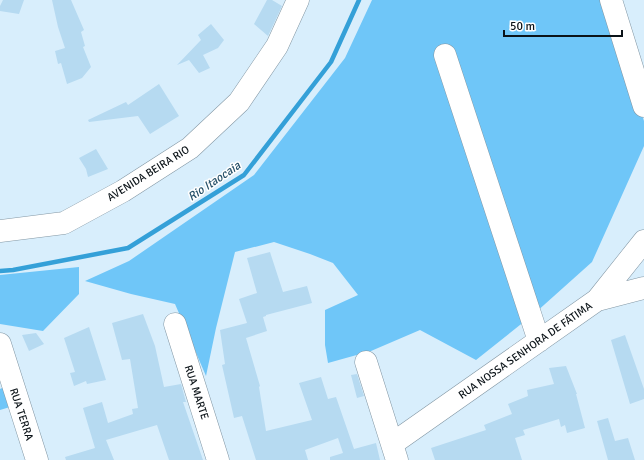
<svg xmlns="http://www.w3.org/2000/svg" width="644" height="460" viewBox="0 0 644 460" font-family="Signika,sans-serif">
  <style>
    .green { fill: #6fc6f8 }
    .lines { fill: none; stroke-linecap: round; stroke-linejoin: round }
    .stream { stroke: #34a0d8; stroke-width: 4.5 }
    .building { fill: #b6daf1 }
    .minor-casing { stroke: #8397a4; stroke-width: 23 }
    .minor { stroke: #fff; stroke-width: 22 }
    .labels { text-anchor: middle; stroke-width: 3; stroke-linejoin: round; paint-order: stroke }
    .street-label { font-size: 11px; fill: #0b1318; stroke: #fff }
    .water-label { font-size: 12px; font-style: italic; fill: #28526a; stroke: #fff }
  </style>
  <rect width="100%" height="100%" fill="#d8eefc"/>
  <path class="green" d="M372,0H601L644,121V146L592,262L535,313L476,360L420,330L371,351L328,363L325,345V310L358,295L333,263L310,254L274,242L235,252L216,328L206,376L175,304L131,294L85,281L129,261L254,175L345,58Z
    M79,267V294L43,331L0,324V275Z
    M4,387L10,407L0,410V389Z"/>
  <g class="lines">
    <path class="stream" d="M0,271L13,270L128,248L244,175L331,62L359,0"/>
  </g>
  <path class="building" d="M3,0H24L19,14L0,11V6Z
    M52,0H71L84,30L81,32L85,46L83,47L91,67L82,78L67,84L61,63L58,64L55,51L65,48L58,27Z
    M267,0H272L282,6L268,36L254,24Z
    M211,24L224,40L218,48L203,55L210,68L199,73L189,60L177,65L201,40L198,35Z
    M159,84L179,116L150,134L138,116L89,122L88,120L126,102L128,105Z
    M96,149L108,169L88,177L86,169L79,158Z
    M270,252L283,292L307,286L312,303L266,315V316L263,317L267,331L246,338L260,386L259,387L266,431L312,420L299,383L321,377L328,399L336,397L354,449L376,443L380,460H330V457L343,453L338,438L305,450L308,460H256L242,416L234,418L222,365L225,364L220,330L247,323L239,299L257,293L247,258Z
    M143,314L155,346L164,387L181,384L186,402H183L203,460H169L157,425L106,440L114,460H66L65,457L95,448L83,408L102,402L108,423L133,414L132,409L138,408L130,359L122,360L112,323Z
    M89,327L106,380L87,384L86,381L74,386L70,373L75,372L64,338Z
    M36,333L44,344L29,351L22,335Z
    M625,335L644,389V399L630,404L611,340Z
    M566,366L577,394H576L585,428L567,433L565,425L561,427L559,419L523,430L525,435L515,438L522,460H435L431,448L486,430L484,425L512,414L508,404L528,396L527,390L554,384L549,368Z
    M357,374L364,396L357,398L351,375Z
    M608,418L615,441L628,438L635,460H608L597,421Z"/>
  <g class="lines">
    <g class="minor-casing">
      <path id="minor" d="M611,0L644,106
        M445,55L539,341
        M0,231L64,223L123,191L190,148L239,102L277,46L298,0
        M597,300L644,288
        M175,324L218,460
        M0,344L37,460
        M366,362L397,460
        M392,444L597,300L644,241"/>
    </g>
    <use href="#minor" class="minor"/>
  </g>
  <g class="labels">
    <g class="street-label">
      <text transform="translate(148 173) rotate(-32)" y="4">AVENIDA BEIRA RIO</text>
      <text transform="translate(525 350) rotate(-35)" y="4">RUA NOSSA SENHORA DE FÁTIMA</text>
      <text transform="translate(197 392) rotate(72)" y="4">RUA MARTE</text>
      <text transform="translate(22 414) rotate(72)" y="4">RUA TERRA</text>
    </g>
    <g class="water-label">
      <text transform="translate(214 181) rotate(-34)" y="4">Rio Itaocaia</text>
    </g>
  </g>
  <path d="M504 30v6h118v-6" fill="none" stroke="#0b1318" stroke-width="2"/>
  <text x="510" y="30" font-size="12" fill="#0b1318" stroke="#ffffff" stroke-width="3" paint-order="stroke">50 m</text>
</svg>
